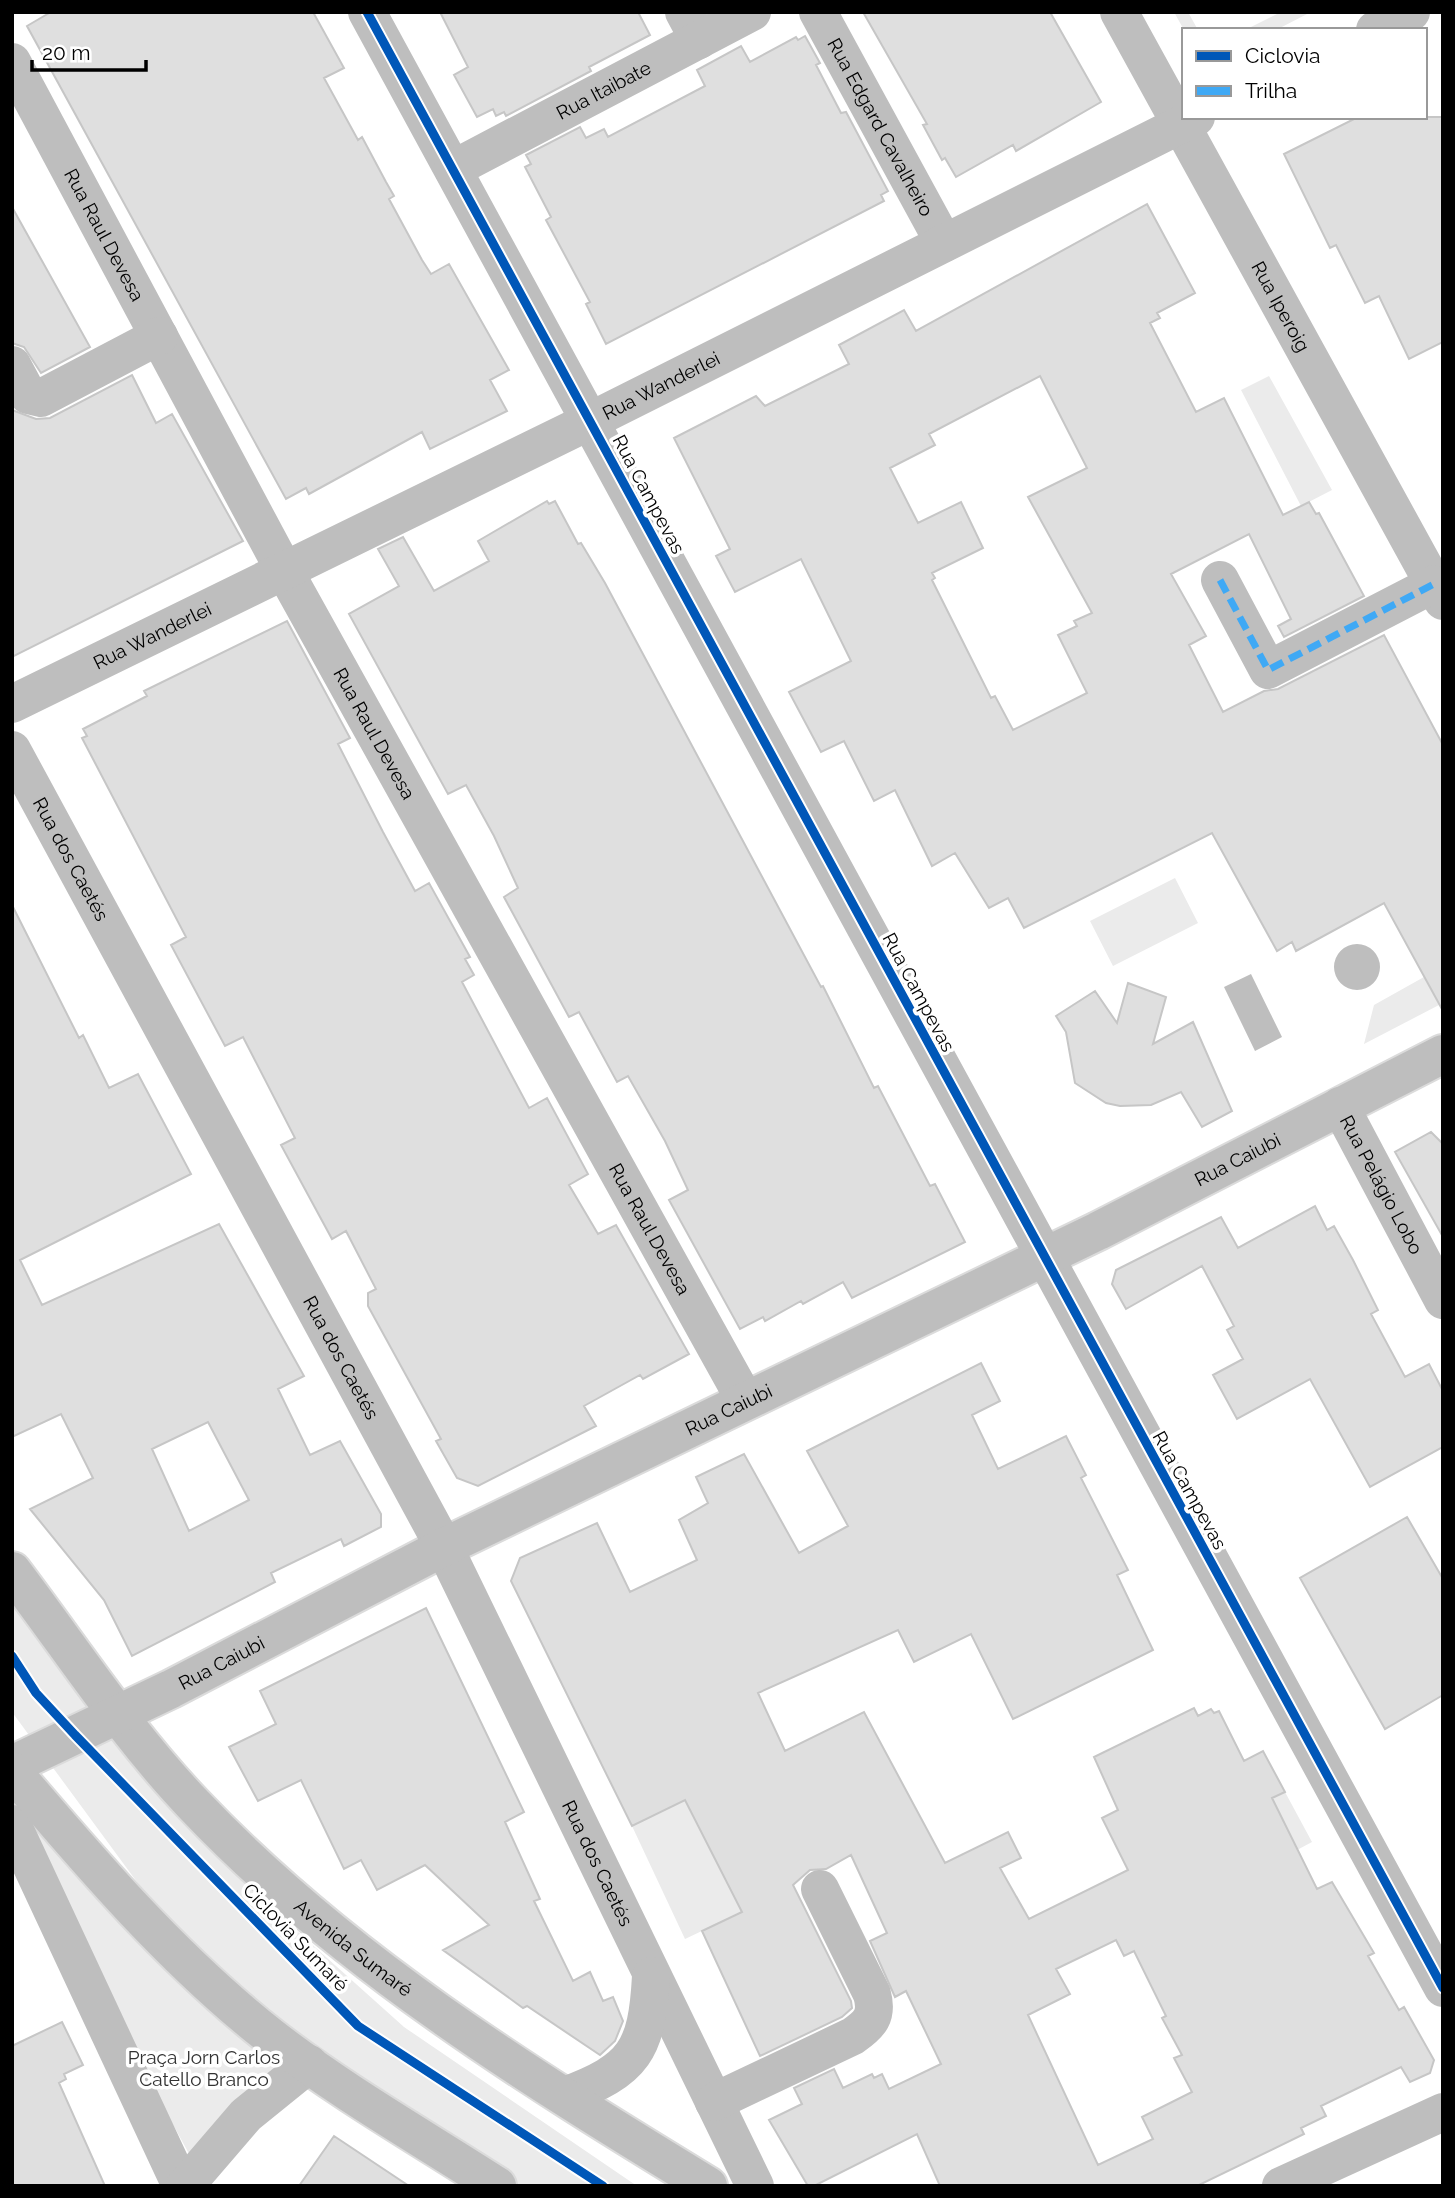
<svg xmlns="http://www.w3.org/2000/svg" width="1455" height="2198" viewBox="0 0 1455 2198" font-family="Raleway,sans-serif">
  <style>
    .green { fill: #ebebeb }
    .water { fill: #bebebe }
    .building { fill: #dfdfdf; stroke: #c6c6c6; stroke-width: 2; fill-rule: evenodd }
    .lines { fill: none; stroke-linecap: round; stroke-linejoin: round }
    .major-casing { stroke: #dbdbdb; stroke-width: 42 }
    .minor { stroke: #bebebe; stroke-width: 38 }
    .major { stroke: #bebebe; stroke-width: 38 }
    .quiet { stroke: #3fa9f5; stroke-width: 7; stroke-dasharray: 14 7; stroke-linecap: butt }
    .cycleway-casing { stroke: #fff; stroke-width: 13 }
    .cycleway { stroke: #0057b8; stroke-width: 9 }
    .labels { text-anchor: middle; stroke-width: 7; stroke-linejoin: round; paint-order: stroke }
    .street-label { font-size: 19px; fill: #000; stroke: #fff }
    .park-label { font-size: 19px; fill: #323232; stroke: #fff }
  </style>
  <rect width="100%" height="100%" fill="#fff"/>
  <path class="green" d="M1174,12H1188L1198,30H1184Z
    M1281,12H1311L1276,30H1245Z
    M1269,376L1332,490L1301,506L1241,390Z
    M1175,878L1198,923L1113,966L1090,921Z
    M1424,977L1439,1005L1364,1044L1374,1005Z
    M12,1605L179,1816L249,1888L404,2027L637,2186H515L342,2070L184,1946L12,1712Z
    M1285,1792L1312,1842L1297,1850L1272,1798Z
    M685,1800L742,1912L685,1939L632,1826Z
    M31,1816L290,2067L193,2161L108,2006L37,1860Z"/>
  <path class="water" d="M1334 967a23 23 0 1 1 46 0a23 23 0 1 1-46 0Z
    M1251,974L1282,1037L1255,1051L1224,987Z"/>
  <path class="building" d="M51,12H313L344,68L324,78L358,140L362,137L386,182L394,196L389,199L422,260L431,274L449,264L509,370L490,380L507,411L430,449L422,432L309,494L306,488L286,499L27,26Z
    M440,12H638L650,35L589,67L591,71L506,116L504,112L496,116L493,109L477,117L454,75L468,67Z
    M863,12H1050L1101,102L1016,151L1013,145L956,177L945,158L942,160L923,125L927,124Z
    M805,36L820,63L816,65L841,113L846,112L888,191L881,195L884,201L606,344L586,304L590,302L546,220L551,217L525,167L531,164L526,155L580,127L586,138L604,129L608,137L705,86L697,70L741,46L750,62L796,37L798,40Z
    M1358,117H1443V342L1409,359L1379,296L1365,303L1336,245L1330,248L1284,154Z
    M1147,204L1195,293L1157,313L1160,318L1150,323L1196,412L1224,398L1283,515L1309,502L1316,514L1319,513L1364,596L1284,637L1278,626L1291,619L1249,534L1171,574L1206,636L1189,645L1223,712L1264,691L1278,689L1384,635L1443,745V1011L1384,903L1296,951L1292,942L1277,951L1212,833L1024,928L1008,898L989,908L955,853L932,866L895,790L874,801L844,741L821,752L789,692L851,661L801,559L735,592L716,556L730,549L674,438L756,396L765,406L849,364L839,345L904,310L916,331ZM1040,376L1087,468L1028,497L1092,613L1074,621L1077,626L1058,635L1087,693L1013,730L995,696L991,698L932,580L935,578L932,573L983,548L961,502L918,523L890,468L935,445L929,434Z
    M12,207L90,347L41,373L24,347L12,343Z
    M132,375L156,423L172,414L243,541L12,657V410L36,419L50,418Z
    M547,501L549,504L555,501L578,544L581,543L605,583L821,987L823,986L874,1088L878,1086L930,1186L935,1184L965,1242L852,1298L843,1282L803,1304L801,1301L765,1321L763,1317L740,1329L669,1200L688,1190L665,1141L628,1076L617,1082L579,1012L569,1017L504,897L518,888L494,836L466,785L448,794L349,614L399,586L378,549L403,537L434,591L489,561L478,541Z
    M287,621L350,738L338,744L383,832L415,891L429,883L470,957L465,959L474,975L462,982L529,1108L547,1098L588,1174L569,1185L598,1234L616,1225L689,1354L643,1379L640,1375L584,1406L596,1426L478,1486L457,1478L436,1441L441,1439L368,1306V1293L376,1289L346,1231L332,1239L281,1145L295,1138L243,1037L225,1046L171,945L186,937L82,738L87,736L83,729L147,696L144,691Z
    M12,905L79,1038L83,1035L109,1088L138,1074L191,1174L20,1260L42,1305L219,1224L304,1376L278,1389L310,1455L340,1441L381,1514V1527L344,1546L341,1539L271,1573L275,1582L132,1656L104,1600L30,1509L93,1478L61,1414L12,1437ZM208,1422L249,1500L189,1531L152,1449Z
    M1128,983L1166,997L1153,1044L1193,1022L1232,1111L1202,1127L1181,1092L1151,1105L1120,1106L1106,1103L1075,1083L1066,1032L1056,1016L1095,991L1117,1023Z
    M1431,1132L1443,1144V1237L1395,1152Z
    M1315,1206L1327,1230L1334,1226L1353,1260L1378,1310L1371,1314L1405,1377L1429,1364L1443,1391V1447L1370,1487L1310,1379L1237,1419L1213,1375L1243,1359L1227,1330L1234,1326L1202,1266L1126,1309L1112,1284L1116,1270L1221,1217L1238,1248Z
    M981,1363L1000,1401L972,1415L998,1469L1066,1436L1086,1475L1081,1478L1128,1570L1117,1575L1153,1650L1013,1719L971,1634L914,1662L898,1630L758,1693L785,1751L864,1712L945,1863L1008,1832L1021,1858L1000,1868L1029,1919L1128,1870L1102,1818L1118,1810L1094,1757L1194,1708L1198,1716L1211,1709L1214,1713L1219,1711L1244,1761L1263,1751L1285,1792L1272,1798L1317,1889L1332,1882L1374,1953L1368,1956L1399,2010L1404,2007L1434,2060L1430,2073L1410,2082L1401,2067L1321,2106L1326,2116L1301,2128L1304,2134L1197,2186H940L917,2134L814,2186H808L769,2120L802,2104L794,2088L834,2069L843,2088L872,2074L874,2078L882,2074L889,2089L941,2064L906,1991L895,1997L870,1941L887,1933L851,1855L826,1869L810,1870L793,1885L851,2001L852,2008L842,2017L760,2056L702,1931L742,1912L685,1800L632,1826L511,1581L520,1558L597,1523L630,1592L697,1560L679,1520L708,1503L696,1477L744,1454L799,1553L848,1526L807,1451ZM1116,1940L1124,1956L1134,1951L1166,2016L1162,2018L1182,2055L1174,2058L1192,2092L1142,2117L1153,2139L1098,2165L1028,2015L1070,1994L1056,1969Z
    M1407,1517L1443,1579V1695L1385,1729L1300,1578Z
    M426,1608L524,1812L505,1822L540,1899L534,1901L573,1981L590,1972L603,2001L613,1997L623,2021L615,2041L600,2055L527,2006L523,2008L443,1950L489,1925L425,1865L377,1890L361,1860L344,1869L301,1780L258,1801L229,1747L276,1724L260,1691Z
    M62,2022L83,2065L64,2074L66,2079L59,2083L105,2186H12V2046Z
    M334,2136L409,2186H299Z"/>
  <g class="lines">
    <g class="major-casing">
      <g id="major">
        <path id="s8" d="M12,1571C72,1650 126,1734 194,1805C342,1961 526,2075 708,2186"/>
        <path id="s9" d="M12,1765L171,1689L444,1547L1098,1231L1443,1054"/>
        <path d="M12,1771C92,1865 173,1960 271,2037C342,2092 421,2137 497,2186"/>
      </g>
    </g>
    <g class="minor">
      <path d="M367,12L1443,1988"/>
      <path d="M684,12L699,40"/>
      <path id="s1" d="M818,12L944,243"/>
      <path id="s2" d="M1119,12L1443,601"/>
      <path d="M1375,30L1411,12"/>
      <path id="s3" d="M12,62L285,572L745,1400"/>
      <path id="s4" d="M453,169L752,12"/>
      <path d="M12,365L28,395L41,398L159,336"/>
      <path d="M1220,580L1268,670L1434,584"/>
      <path id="s5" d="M12,704L590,421L1196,117"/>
      <path id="s6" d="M12,750L444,1547L755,2186"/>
      <path id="s7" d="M1340,1106L1443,1300"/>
      <path d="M12,1824L181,2186"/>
      <path d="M564,2096C635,2070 647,2050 651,1976"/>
      <path d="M714,2102L853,2036C870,2024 878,2016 872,1994L820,1889"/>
      <path d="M185,2186L246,2115L309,2064"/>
      <path d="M1281,2186L1443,2112"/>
    </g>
    <use href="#major" class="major"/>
    <path class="quiet" d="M1220,580L1268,670L1434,584"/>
    <g class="cycleway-casing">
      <path id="cycleway" d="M367,12L1443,1988
        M12,1656L36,1693L75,1735L358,2026L603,2186"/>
    </g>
    <use href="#cycleway" class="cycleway"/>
  </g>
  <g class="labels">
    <g class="street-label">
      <text dy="7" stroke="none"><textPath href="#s4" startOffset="170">Rua Itaibate</textPath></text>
      <text dy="7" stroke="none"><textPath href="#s1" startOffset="131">Rua Edgard Cavalheiro</textPath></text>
      <text dy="7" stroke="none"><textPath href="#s3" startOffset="196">Rua Raul Devesa</textPath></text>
      <text dy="7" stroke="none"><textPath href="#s2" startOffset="336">Rua Iperoig</textPath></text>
      <text dy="7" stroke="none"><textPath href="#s5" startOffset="723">Rua Wanderlei</textPath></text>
      <text transform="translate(649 494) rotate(62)" y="7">Rua Campevas</text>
      <text dy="7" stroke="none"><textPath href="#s5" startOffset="156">Rua Wanderlei</textPath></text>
      <text dy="7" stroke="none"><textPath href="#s3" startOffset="763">Rua Raul Devesa</textPath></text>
      <text dy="7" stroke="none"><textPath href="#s6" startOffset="124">Rua dos Caetés</textPath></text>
      <text transform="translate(919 992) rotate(62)" y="7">Rua Campevas</text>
      <text dy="7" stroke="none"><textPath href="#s9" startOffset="1367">Rua Caiubi</textPath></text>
      <text dy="7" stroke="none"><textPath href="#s7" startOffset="89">Rua Pelágio Lobo</textPath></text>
      <text dy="7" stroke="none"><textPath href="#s3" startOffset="1330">Rua Raul Devesa</textPath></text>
      <text dy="7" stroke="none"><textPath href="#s6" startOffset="691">Rua dos Caetés</textPath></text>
      <text dy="7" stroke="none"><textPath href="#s9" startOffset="800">Rua Caiubi</textPath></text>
      <text transform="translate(1190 1490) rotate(61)" y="7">Rua Campevas</text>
      <text dy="7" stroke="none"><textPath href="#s9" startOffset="233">Rua Caiubi</textPath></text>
      <text dy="7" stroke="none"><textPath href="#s6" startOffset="1258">Rua dos Caetés</textPath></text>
      <text transform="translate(296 1937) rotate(46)" y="7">Ciclovia Sumaré</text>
      <text dy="7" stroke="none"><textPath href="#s8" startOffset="511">Avenida Sumaré</textPath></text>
    </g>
    <g class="park-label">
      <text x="204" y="2064">Praça Jorn Carlos<tspan x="204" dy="22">Catello Branco</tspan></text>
    </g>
  </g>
  <rect width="1455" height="2198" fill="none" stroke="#000000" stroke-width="28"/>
  <rect x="1182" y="28" width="245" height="91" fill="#ffffff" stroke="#999999" stroke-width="2"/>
  <rect x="1196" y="51" width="35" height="10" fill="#0057b8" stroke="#999999" stroke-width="2"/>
  <text x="1245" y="63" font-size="21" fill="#000000">Ciclovia</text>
  <rect x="1196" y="86" width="35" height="10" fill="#3fa9f5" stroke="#999999" stroke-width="2"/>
  <text x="1245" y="98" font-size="21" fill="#000000">Trilha</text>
  <path d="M32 60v10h114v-10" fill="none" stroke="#000000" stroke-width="3.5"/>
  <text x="42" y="60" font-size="21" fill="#000000" stroke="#ffffff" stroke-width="5" paint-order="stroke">20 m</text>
</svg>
